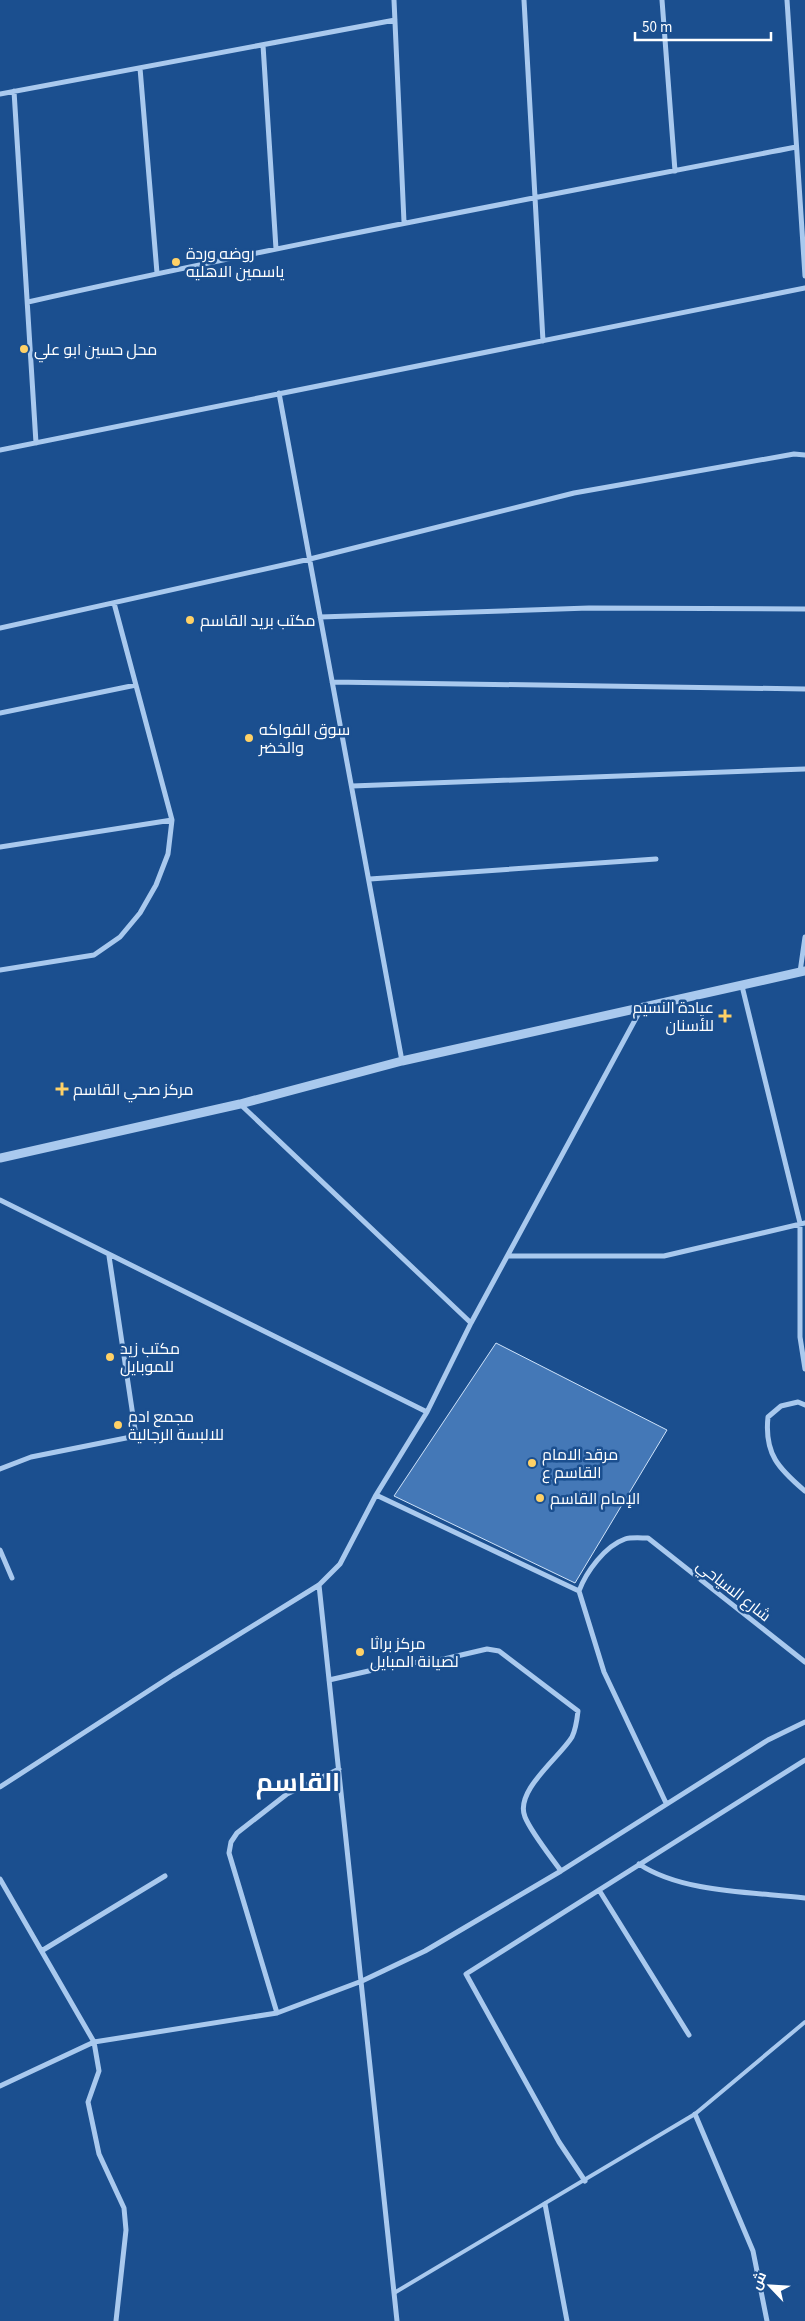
<svg xmlns="http://www.w3.org/2000/svg" width="805" height="2321" viewBox="0 0 805 2321" font-family="'Source Sans 3',Cairo,sans-serif">
  <style>
    .building { fill: #4478b7; stroke: #cfe3fa }
    .lines { fill: none; stroke-linecap: round; stroke-linejoin: round }
    .service { stroke: #a9c9ee; stroke-width: 4 }
    .minor { stroke: #a9c9ee; stroke-width: 5 }
    .tertiary { stroke: #a9c9ee; stroke-width: 9 }
    .poi-dot { fill: #ffd166; stroke: #1b4f8f; stroke-width: 2 }
    .labels { text-anchor: middle; stroke-width: 5; stroke-linejoin: round; paint-order: stroke }
    .poi-label { font-size: 16px; fill: #fff; stroke: #1b4f8f; text-anchor: start }
    .street-label { font-size: 16px; fill: #fff; stroke: #1b4f8f }
    .town-label { font-size: 26px; font-weight: bold; fill: #fff; stroke: #1b4f8f }
  </style>
  <rect width="100%" height="100%" fill="#1b4f8f"/>
  <path class="building" d="M496,1343L667,1430L575,1583L394,1496Z"/>
  <g class="lines">
    <path class="service" d="M394,2293L695,2114L805,2022"/>
    <path class="minor" d="M394,0L404,222
      M524,0L543,341
      M662,0L675,171
      M787,0L805,276
      M263,45L276,249
      M140,68L157,273
      M14,91L36,443
      M0,94L395,20
      M28,302C283,245 540,197 796,147
      M279,393L402,1061
      M0,450L805,288
      M320,617L589,608L805,609
      M0,628L310,559L574,493L794,454L805,455
      M332,682L805,689
      M0,713L136,685
      M352,786L805,769
      M0,847L172,820
      M370,879L656,859
      M0,970L94,955L120,937L140,913L156,885L168,854L172,820L114,603
      M800,972L805,937
      M742,986L800,1223V1337L805,1369
      M240,1104L471,1323
      M0,1200L427,1412
      M509,1256H664L805,1223
      M805,1405L798,1402L781,1406L768,1417C764,1454 779,1469 805,1491
      M0,1469L31,1457L136,1436L109,1256
      M376,1495L579,1591
      M0,1550L12,1578
      M319,1585L397,2321
      M329,1680L395,1665L444,1659L487,1649L499,1651L578,1711C577,1720 576,1729 572,1737C560,1757 514,1791 525,1817C531,1832 551,1857 561,1871
      M0,1787L173,1675L319,1585L340,1564L376,1495L427,1412L471,1323L641,1009
      M666,1803L604,1672L579,1591C586,1572 605,1546 625,1539C631,1537 641,1538 648,1538L805,1662
      M639,1864C682,1893 754,1892 805,1898
      M0,1879L94,2042L99,2071L88,2102L99,2154L124,2208L126,2230L116,2321
      M599,1890L689,2035
      M43,1950L165,1876
      M277,2013L229,1853L231,1842L237,1833L287,1794L339,1769
      M0,2086L94,2042L277,2013L362,1981L425,1951L561,1871L768,1740L805,1722
      M695,2114L753,2251L767,2321
      M585,2181L559,2142L466,1974L805,1760
      M545,2204L567,2321"/>
    <path class="tertiary" d="M0,1158L240,1104L402,1061L805,971"/>
  </g>
  <g class="poi-dot">
    <circle cx="176" cy="262" r="5"/>
    <circle cx="24" cy="349" r="5"/>
    <circle cx="190" cy="620" r="5"/>
    <circle cx="249" cy="738" r="5"/>
    <path d="M722.5 1008.5h5v5h5v5h-5v5h-5v-5h-5v-5h5z"/>
    <path d="M59.5 1081.5h5v5h5v5h-5v5h-5v-5h-5v-5h5z"/>
    <circle cx="110" cy="1357" r="5"/>
    <circle cx="118" cy="1425" r="5"/>
    <circle cx="532" cy="1463" r="5"/>
    <circle cx="540" cy="1498" r="5"/>
    <circle cx="360" cy="1652" r="5"/>
  </g>
  <g class="labels">
    <g class="poi-label">
      <text x="186" y="259">روضه وردة<tspan x="186" dy="18">ياسمين الاهليه</tspan></text>
      <text x="34" y="355">محل حسين ابو علي</text>
      <text x="200" y="626">مكتب بريد القاسم</text>
      <text x="259" y="735">سوق الفواكه<tspan x="259" dy="18">والخضر</tspan></text>
      <text x="714" y="1013" text-anchor="end">عيادة النسيم<tspan x="714" dy="18">للأسنان</tspan></text>
      <text x="73" y="1095">مركز صحي القاسم</text>
      <text x="120" y="1354">مكتب زيد<tspan x="120" dy="18">للموبايل</tspan></text>
      <text x="128" y="1422">مجمع ادم<tspan x="128" dy="18">للالبسة الرجالية</tspan></text>
      <text x="542" y="1460">مرقد الامام<tspan x="542" dy="18">القاسم ع</tspan></text>
      <text x="550" y="1504">الإمام القاسم</text>
      <text x="370" y="1649">مركز براثا<tspan x="370" dy="18">لصيانة المبايل</tspan></text>
    </g>
    <g class="street-label">
      <text transform="translate(734 1590) rotate(38)" y="6">شارع السياحي</text>
    </g>
    <g class="town-label">
      <text x="298" y="1791">القاسم</text>
    </g>
  </g>
  <g transform="translate(770 2286) rotate(295)" stroke="#1b4f8f" stroke-width="4" paint-order="stroke">
  <path d="M0-4L9 19L0 12L-9 19Z" fill="#ffffff"/>
  <text y="-8" font-size="14" font-weight="bold" text-anchor="middle" fill="#ffffff">ش</text>
  </g>
  <path d="M635 32v8h136v-8" fill="none" stroke="#ffffff" stroke-width="2.5"/>
  <text x="642" y="32" font-size="15" fill="#ffffff" stroke="#1b4f8f" stroke-width="4" paint-order="stroke">50 m</text>
</svg>
